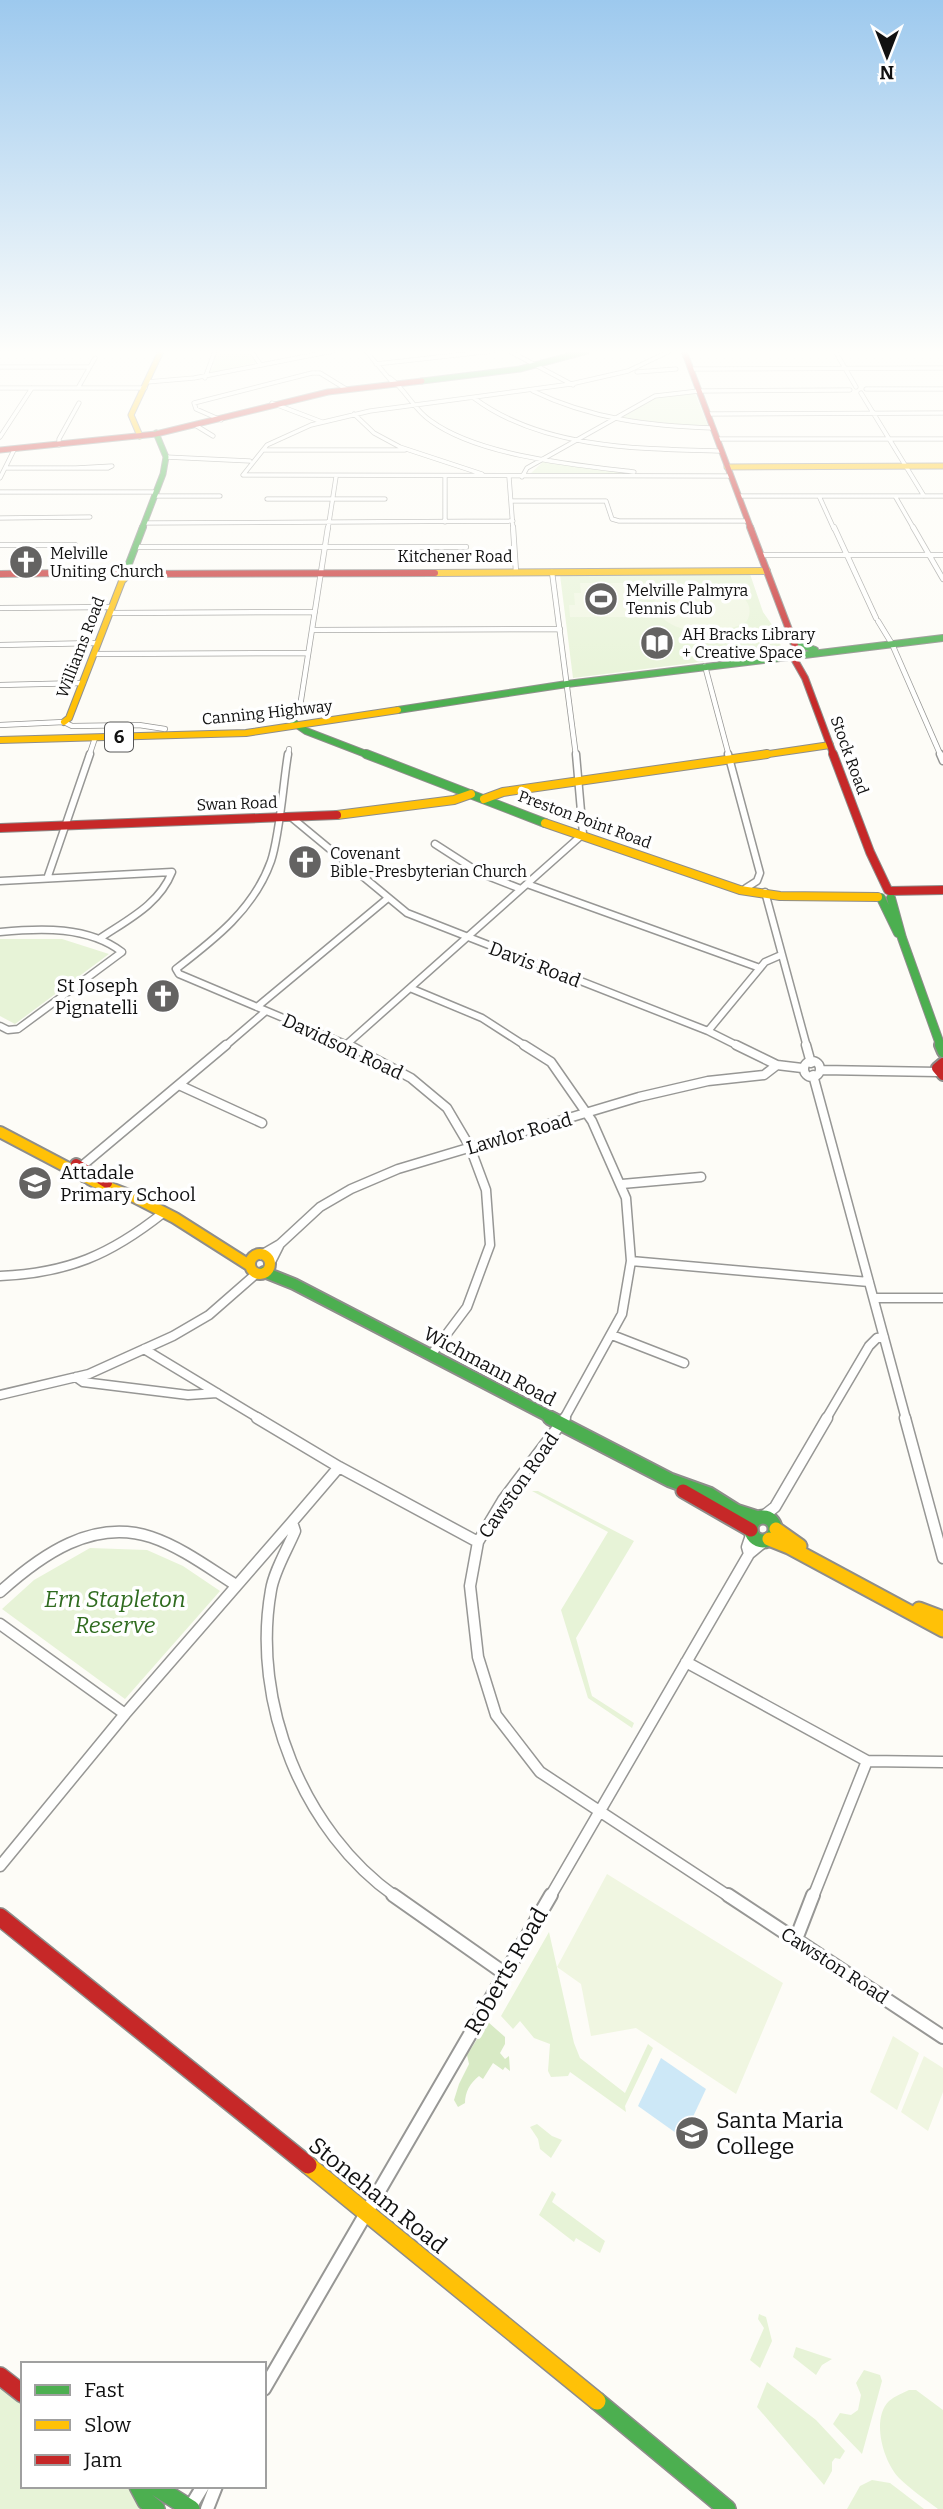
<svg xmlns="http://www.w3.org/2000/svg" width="943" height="2509" viewBox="0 0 943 2509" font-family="Bitter,serif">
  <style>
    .green { fill: #e7f3d7 }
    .forest { fill: #d8eac5 }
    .pitch { fill: #f0f6e1 }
    .water { fill: #cde8f7 }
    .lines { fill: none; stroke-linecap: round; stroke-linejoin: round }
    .street-far5-casing { stroke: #979795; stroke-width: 5 }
    .street-far4-casing { stroke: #979795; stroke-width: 6 }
    .street-far3-casing { stroke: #979795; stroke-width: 9 }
    .street-far2-casing { stroke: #979795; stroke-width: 11 }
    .street-far1-casing { stroke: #979795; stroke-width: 13 }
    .street-casing { stroke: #979795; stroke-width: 16 }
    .fast-far5-casing { stroke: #8e8d8b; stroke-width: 7 }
    .fast-far4-casing { stroke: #8e8d8b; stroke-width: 8 }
    .fast-far3-casing { stroke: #8e8d8b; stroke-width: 10 }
    .fast-far2-casing { stroke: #8e8d8b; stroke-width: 14 }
    .fast-far1-casing { stroke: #8e8d8b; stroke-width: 17 }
    .fast-casing { stroke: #8e8d8b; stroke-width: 20 }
    .slow-far5-casing { stroke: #8e8d8b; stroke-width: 7 }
    .slow-far4-casing { stroke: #8e8d8b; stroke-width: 8 }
    .slow-far3-casing { stroke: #8e8d8b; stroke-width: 10 }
    .slow-far2-casing { stroke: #8e8d8b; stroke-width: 14 }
    .slow-far1-casing { stroke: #8e8d8b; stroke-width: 17 }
    .slow-casing { stroke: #8e8d8b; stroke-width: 20 }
    .jam-far5-casing { stroke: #8e8d8b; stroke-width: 7 }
    .jam-far4-casing { stroke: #8e8d8b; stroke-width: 8 }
    .jam-far3-casing { stroke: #8e8d8b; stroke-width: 10 }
    .jam-far2-casing { stroke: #8e8d8b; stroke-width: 14 }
    .jam-far1-casing { stroke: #8e8d8b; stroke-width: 17 }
    .jam-casing { stroke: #8e8d8b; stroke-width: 20 }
    .street-far5 { stroke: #fffffe; stroke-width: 3.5 }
    .street-far4 { stroke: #fffffe; stroke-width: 4.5 }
    .street-far3 { stroke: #fffffe; stroke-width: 6 }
    .street-far2 { stroke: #fffffe; stroke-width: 8 }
    .street-far1 { stroke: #fffffe; stroke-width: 10 }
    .street { stroke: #fffffe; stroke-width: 12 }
    .fast-far5 { stroke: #4caf50; stroke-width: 5 }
    .fast-far4 { stroke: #4caf50; stroke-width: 6 }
    .fast-far3 { stroke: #4caf50; stroke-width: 8 }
    .fast-far2 { stroke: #4caf50; stroke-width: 10 }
    .fast-far1 { stroke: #4caf50; stroke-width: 13 }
    .fast { stroke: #4caf50; stroke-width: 17 }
    .slow-far5 { stroke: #ffc107; stroke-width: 5 }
    .slow-far4 { stroke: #ffc107; stroke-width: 6 }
    .slow-far3 { stroke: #ffc107; stroke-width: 8 }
    .slow-far2 { stroke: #ffc107; stroke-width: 10 }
    .slow-far1 { stroke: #ffc107; stroke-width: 13 }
    .slow { stroke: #ffc107; stroke-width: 17 }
    .jam-far5 { stroke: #c62828; stroke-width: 5 }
    .jam-far4 { stroke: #c62828; stroke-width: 6 }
    .jam-far3 { stroke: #c62828; stroke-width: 8 }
    .jam-far2 { stroke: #c62828; stroke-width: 10 }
    .jam-far1 { stroke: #c62828; stroke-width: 13 }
    .jam { stroke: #c62828; stroke-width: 17 }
    .labels { text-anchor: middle; stroke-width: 7; stroke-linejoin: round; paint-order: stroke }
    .far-poi-label { font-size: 16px; fill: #111; stroke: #fff; text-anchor: start }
    .far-street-label { font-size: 16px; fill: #111; stroke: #fff }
    .shield { fill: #fff; stroke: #585858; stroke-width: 2 }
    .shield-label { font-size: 18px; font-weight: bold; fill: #111 }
    .street-label { font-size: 19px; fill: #111; stroke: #fff }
    .poi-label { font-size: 19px; fill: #111; stroke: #fff; text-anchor: end }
    .near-park-label { font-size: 23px; font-style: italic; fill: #2f6b1f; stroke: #fff }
    .near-street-label { font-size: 23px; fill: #111; stroke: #fff }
    .near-poi-label { font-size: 23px; fill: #111; stroke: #fff; text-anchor: start }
  </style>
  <rect width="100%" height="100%" fill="#fdfcf7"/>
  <path class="green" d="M217,351H249L252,354L249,355L257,362L208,374L215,364H212L216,354H219Z
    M695,393L708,426L706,427L617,418L658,397Z
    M544,461L629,474H530Z
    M750,574L763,612L775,629L782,649L780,652L573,678L560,575Z
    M0,939H62L109,954L15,1024L0,1016Z
    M532,1491H538L634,1541L576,1638L592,1696L634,1723L632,1728L588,1698L561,1610L608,1532Z
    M90,1548L147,1550L183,1566L220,1591L125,1699L2,1609L34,1580Z
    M549,1932L574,2043L580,2058L625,2093L648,2044L653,2048L625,2106L626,2112L570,2072L568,2076L551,2077L548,2071L550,2044L534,2038L520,2021L513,2029L501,2016Z
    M537,2124L552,2136L562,2140L551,2158L540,2149L538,2139L530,2127Z
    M552,2191L556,2194L552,2202L605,2241L600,2253L576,2238L574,2242L539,2215Z
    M759,2314L766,2317L772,2341L760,2368L750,2360L764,2328L758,2319Z
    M796,2347L832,2359L822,2365L816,2375L793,2357Z
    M864,2370L880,2375L882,2381L862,2454L833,2424L840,2413L851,2415L858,2410L861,2395L856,2383Z
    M767,2382L816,2420L845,2451L840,2459L835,2458L832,2462V2471L824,2485L757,2407Z
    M0,2385L23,2403V2486H127L156,2509H0Z
    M909,2390H916L943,2410V2509H938C925,2499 910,2489 899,2478C883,2461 871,2419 889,2401C895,2396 903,2393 909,2390Z
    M872,2480L890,2483L924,2509H847L860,2486Z"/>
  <path class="forest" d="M488,2022L505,2037V2044L500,2053L505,2059L509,2056L510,2071L505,2067L503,2070L493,2063L483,2079L479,2076C470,2083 465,2092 465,2103L458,2107L454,2100L459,2084L469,2064L467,2055Z"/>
  <path class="pitch" d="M580,583H634L636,594H627L630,617H570L569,605H575L574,593H581Z
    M697,584C716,585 761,592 747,621C724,637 661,638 654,602C660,585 681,585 697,584Z
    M607,1874L783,1983L736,2094L636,2028L591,2036L581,1984L557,1967Z
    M893,2036L919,2053L897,2110L870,2092Z
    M924,2056L943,2068V2092L928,2131L901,2112Z"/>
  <path class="water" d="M661,2058L706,2089L683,2138L638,2106Z"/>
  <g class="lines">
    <g class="street-far5-casing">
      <path id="street-far5" d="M251,351L260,364
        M366,351L392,382
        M509,351L573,385
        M670,351L628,371L571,384L370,411L311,425L267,445L243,475L731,476
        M835,351L856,387
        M376,364L493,351
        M0,367H90
        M691,369L943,368
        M637,372L676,369
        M205,378L215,351
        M390,378C406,390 414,410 431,421C479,456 575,465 634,472
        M147,382L194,378L333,351
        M0,388H145
        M78,388L95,358
        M866,389H943
        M533,391C591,419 650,426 713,428
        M861,393L924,496
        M474,398C542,449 640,449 722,451
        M272,403L322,422
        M354,414L374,433L400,447L482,474
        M708,414L943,413
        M221,420L196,409L194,403L312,373H320L346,389
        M195,425L213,436
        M0,437L32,388
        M717,439H943
        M59,445V439L79,403
        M264,450H405
        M166,457L250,461
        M112,466L108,468H76Z
        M6,468H76
        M445,477V522
        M509,477L513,529
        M522,477L527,468L655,396L699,391L850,390
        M0,478L15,448
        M0,492H156
        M155,496H220
        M739,496H943
        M819,496L834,529
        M895,496L914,529
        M267,499H385
        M511,501H606L612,519L619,521H748
        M0,518L90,517
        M144,523L513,521
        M328,529L336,477"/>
    </g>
    <g class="street-far4-casing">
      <path id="street-far4" d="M513,527L516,572
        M834,527L876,618
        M913,527L943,579
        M0,545H75
        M135,547H466
        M760,555H943
        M552,572L576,756
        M0,608L112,607
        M110,613L315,612
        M878,621L892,644L941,756
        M312,630L560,629
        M0,645L98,643
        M94,654L308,653
        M705,666L729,756
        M0,685L83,683
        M299,713L328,527
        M0,725L64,722L72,726L139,725L165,729
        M89,756L95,738
        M288,756L289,749"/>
    </g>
    <g class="street-far3-casing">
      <path id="street-far3" d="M288,754C283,784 280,834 271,861C254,909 215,939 176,969L179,974L352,1047
        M728,754L760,873L757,881L746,888
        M940,754L943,761
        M291,817L407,913L708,1031L740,1047
        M435,844L480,873L521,889
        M48,876L90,754
        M0,881L172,872C159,905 127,920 99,939
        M527,884L760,968
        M765,892L807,1047
        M0,932C41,928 88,926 122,952L18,1029L8,1030L0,1026
        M410,988L482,1018L527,1047
        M257,1007L388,898
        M708,1031L765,962L781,955
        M347,1044L583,834L576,754
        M224,1047L266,1011"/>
    </g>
    <g class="street-far2-casing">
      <path id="street-far2" d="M349,1045L411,1078L447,1108L470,1147L486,1190L490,1245L467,1307L431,1355
        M524,1045L551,1062L592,1121L626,1198L631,1261L622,1314L564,1419
        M736,1045L777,1065L802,1068
        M806,1045L811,1063
        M804 1069a8 8 0 1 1 16 0a8 8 0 1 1-16 0Z
        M822,1070L938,1072
        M813,1075L906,1419
        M179,1085L262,1123
        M77,1170L226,1045
        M622,1184L701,1177
        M261,1255L280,1244L320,1207L351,1189L398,1169L639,1097L708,1081L764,1075L777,1065
        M272,1260L280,1244
        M631,1261L869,1282
        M0,1276C68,1273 110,1255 163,1213
        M874,1298H943
        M612,1335L684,1363
        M144,1349L260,1419
        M76,1377L83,1382L188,1395L217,1393
        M0,1395L89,1374L173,1336L209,1315L257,1273
        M826,1419L869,1346L877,1338L884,1337"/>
    </g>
    <g class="street-far1-casing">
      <path id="street-far1" d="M257,1418L339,1467L478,1542
        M565,1418L503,1500L478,1542L470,1586L478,1657L496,1715L540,1772L730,1897
        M905,1418L943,1558
        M339,1467L292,1522L295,1531C287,1550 274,1571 271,1590C251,1702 303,1832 396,1897
        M761,1518L775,1507L827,1418
        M749,1554L747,1547L752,1532
        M0,1592C41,1555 93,1518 151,1537C181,1547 209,1568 236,1585
        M0,1624L125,1714
        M686,1662L867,1761L943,1762
        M0,1866L125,1714L292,1522
        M550,1897L749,1554L766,1540
        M813,1897L867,1761"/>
    </g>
    <g class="street-casing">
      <path id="street" d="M393,1895L504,1973
        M728,1895L943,2037
        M796,1939L813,1895
        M264,2389L551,1895
        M189,2509L203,2486
        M207,2509L216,2486"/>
    </g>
    <g class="fast-far5-casing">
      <path id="fast-far5" d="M422,381L520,369L587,351
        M142,529L163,474L166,457L156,433"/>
    </g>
    <g class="fast-far4-casing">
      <path id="fast-far4" d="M122,572L128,566L143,527
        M793,642L815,650
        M398,710L567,684L943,638
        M293,722L306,731L371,756"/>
    </g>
    <g class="fast-far3-casing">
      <path id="fast-far3" d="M366,754L545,823
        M881,898L898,933
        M891,898L902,938L941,1047"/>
    </g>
    <g class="fast-far2-casing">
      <path id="fast-far2" d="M940,1045L943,1052
        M264,1272L294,1284L554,1419"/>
    </g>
    <g class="fast-far1-casing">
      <path id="fast-far1" d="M550,1418L670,1480L709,1494L736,1511L758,1518
        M751 1529a12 12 0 1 1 24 0a12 12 0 1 1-24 0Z"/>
    </g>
    <g class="fast-casing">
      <path id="fast" d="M597,2401L727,2509
        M138,2486L146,2501L156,2509
        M154,2486L191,2509"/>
    </g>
    <g class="slow-far5-casing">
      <path id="slow-far5" d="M140,436L131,415L161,351
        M727,467L943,466"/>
    </g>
    <g class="slow-far4-casing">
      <path id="slow-far4" d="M435,573L767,571
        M64,722L69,718L122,581L128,575
        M0,740L246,733L398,710
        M755,756L830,745"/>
    </g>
    <g class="slow-far3-casing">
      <path id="slow-far3" d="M484,799L503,792L767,754
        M337,815L454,800L471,794
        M545,823L740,890L780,896L878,897"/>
    </g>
    <g class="slow-far2-casing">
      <path id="slow-far2" d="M0,1132L95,1182L134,1197L175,1218L249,1265
        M250 1264a10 10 0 1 1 20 0a10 10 0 1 1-20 0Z"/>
    </g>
    <g class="slow-far1-casing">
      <path id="slow-far1" d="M776,1529L800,1546
        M769,1539L789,1547L943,1630
        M919,1609L943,1618"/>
    </g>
    <g class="slow-casing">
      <path id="slow" d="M308,2165L597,2401"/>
    </g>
    <g class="jam-far5-casing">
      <path id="jam-far5" d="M684,351L751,529
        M0,450L156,434L328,392L422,381"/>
    </g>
    <g class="jam-far4-casing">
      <path id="jam-far4" d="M750,527L799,656
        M0,574L121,572
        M129,574L435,573
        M793,657L805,678L834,756"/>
    </g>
    <g class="jam-far3-casing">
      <path id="jam-far3" d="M833,754L870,852L888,890
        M0,828L337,815
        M890,891L943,890"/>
    </g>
    <g class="jam-far2-casing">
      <path id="jam-far2" d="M943,1063L937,1068L943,1075
        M76,1164L107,1183"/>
    </g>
    <g class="jam-far1-casing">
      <path id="jam-far1" d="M683,1491L751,1530"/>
    </g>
    <g class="jam-casing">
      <path id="jam" d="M0,1917L308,2165
        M0,2376L23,2394"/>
    </g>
    <use href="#street-far5" class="street-far5"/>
    <use href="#street-far4" class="street-far4"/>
    <use href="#street-far3" class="street-far3"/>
    <use href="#street-far2" class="street-far2"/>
    <use href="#street-far1" class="street-far1"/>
    <use href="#street" class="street"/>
    <use href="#fast-far5" class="fast-far5"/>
    <use href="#fast-far4" class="fast-far4"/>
    <use href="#fast-far3" class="fast-far3"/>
    <use href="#fast-far2" class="fast-far2"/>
    <use href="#fast-far1" class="fast-far1"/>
    <use href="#fast" class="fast"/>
    <use href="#slow-far5" class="slow-far5"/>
    <use href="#slow-far4" class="slow-far4"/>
    <use href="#slow-far3" class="slow-far3"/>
    <use href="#slow-far2" class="slow-far2"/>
    <use href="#slow-far1" class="slow-far1"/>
    <use href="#slow" class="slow"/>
    <use href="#jam-far5" class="jam-far5"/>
    <use href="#jam-far4" class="jam-far4"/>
    <use href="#jam-far3" class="jam-far3"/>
    <use href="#jam-far2" class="jam-far2"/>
    <use href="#jam-far1" class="jam-far1"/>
    <use href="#jam" class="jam"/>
  </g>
  <linearGradient id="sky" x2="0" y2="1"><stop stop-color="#9dc9ee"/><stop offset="0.5" stop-color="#fefefb"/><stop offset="1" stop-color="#fefefb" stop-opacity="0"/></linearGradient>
  <rect width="943" height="703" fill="url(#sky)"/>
  <defs>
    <g id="church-disc" transform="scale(1.75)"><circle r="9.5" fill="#646362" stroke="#fff"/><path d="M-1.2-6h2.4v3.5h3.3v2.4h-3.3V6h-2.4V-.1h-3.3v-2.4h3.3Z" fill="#fff"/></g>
    <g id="stadium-disc" transform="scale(1.75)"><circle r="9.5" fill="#646362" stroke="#fff"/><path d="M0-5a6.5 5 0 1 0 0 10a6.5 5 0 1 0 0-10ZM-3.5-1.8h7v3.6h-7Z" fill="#fff"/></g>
    <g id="library-disc" transform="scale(1.75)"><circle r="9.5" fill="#646362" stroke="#fff"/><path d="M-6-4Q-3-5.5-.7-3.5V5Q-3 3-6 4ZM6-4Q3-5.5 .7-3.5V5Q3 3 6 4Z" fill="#fff"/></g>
    <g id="school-disc" transform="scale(1.75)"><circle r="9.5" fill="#646362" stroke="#fff"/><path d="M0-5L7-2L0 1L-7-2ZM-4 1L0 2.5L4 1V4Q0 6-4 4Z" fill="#fff"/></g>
  </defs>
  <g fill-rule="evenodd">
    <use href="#church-disc" x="26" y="562"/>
    <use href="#stadium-disc" x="601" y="599"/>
    <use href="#library-disc" x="657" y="643"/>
    <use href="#church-disc" x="305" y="862"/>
    <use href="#church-disc" x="163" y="996"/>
    <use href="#school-disc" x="35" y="1183"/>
    <use href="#school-disc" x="692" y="2133"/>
  </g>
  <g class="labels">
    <g class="far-poi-label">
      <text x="50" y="559">Melville<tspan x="50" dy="18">Uniting Church</tspan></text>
      <text x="626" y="596">Melville Palmyra<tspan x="626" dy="18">Tennis Club</tspan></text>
      <text x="682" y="640">AH Bracks Library<tspan x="682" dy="18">+ Creative Space</tspan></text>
      <text x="330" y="859">Covenant<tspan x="330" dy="18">Bible-Presbyterian Church</tspan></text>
    </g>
    <g class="far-street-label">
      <text x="455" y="562">Kitchener Road</text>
      <text transform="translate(80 647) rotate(-69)" y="6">Williams Road</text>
      <text transform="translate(267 712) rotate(-6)" y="6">Canning Highway</text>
      <text transform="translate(850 755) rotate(70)" y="6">Stock Road</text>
      <text transform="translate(237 803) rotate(-2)" y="6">Swan Road</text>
      <text transform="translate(585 819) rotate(20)" y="6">Preston Point Road</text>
    </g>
    <rect class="shield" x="105" y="722.5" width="28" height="29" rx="5"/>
    <g class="shield-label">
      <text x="119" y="743">6</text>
    </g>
    <g class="street-label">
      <text transform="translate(535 964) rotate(21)" y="7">Davis Road</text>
      <text transform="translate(343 1046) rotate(25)" y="7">Davidson Road</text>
      <text transform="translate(519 1133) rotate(-16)" y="7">Lawlor Road</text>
      <text transform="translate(490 1366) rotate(28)" y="7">Wichmann Road</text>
      <text transform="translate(518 1485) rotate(-55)" y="7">Cawston Road</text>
      <text transform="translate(835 1965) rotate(33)" y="7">Cawston Road</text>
    </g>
    <g class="poi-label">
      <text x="138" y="992">St Joseph<tspan x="138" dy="22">Pignatelli</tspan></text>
      <text x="60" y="1179" text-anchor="start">Attadale<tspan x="60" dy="22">Primary School</tspan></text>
    </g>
    <g class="near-park-label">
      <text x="115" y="1607">Ern Stapleton<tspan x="115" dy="26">Reserve</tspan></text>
    </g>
    <g class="near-street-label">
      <text transform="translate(506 1971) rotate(-60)" y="8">Roberts Road</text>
      <text transform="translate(378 2195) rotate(39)" y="8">Stoneham Road</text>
    </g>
    <g class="near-poi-label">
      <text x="716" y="2128">Santa Maria<tspan x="716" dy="26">College</tspan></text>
    </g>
  </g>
  <rect x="21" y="2362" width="245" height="126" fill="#ffffff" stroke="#a0a0a0" stroke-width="2"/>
  <rect x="35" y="2385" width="35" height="10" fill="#4caf50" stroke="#a0a0a0" stroke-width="2"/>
  <text x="84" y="2397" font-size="21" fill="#111111">Fast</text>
  <rect x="35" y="2420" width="35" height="10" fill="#ffc107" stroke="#a0a0a0" stroke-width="2"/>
  <text x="84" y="2432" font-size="21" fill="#111111">Slow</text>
  <rect x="35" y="2455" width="35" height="10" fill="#c62828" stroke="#a0a0a0" stroke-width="2"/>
  <text x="84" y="2467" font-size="21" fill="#111111">Jam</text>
  <g transform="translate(887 56) rotate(180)" stroke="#ffffff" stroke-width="5" paint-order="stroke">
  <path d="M0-5L12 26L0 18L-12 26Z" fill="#111111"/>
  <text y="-10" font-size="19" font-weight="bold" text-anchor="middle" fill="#111111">N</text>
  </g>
</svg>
